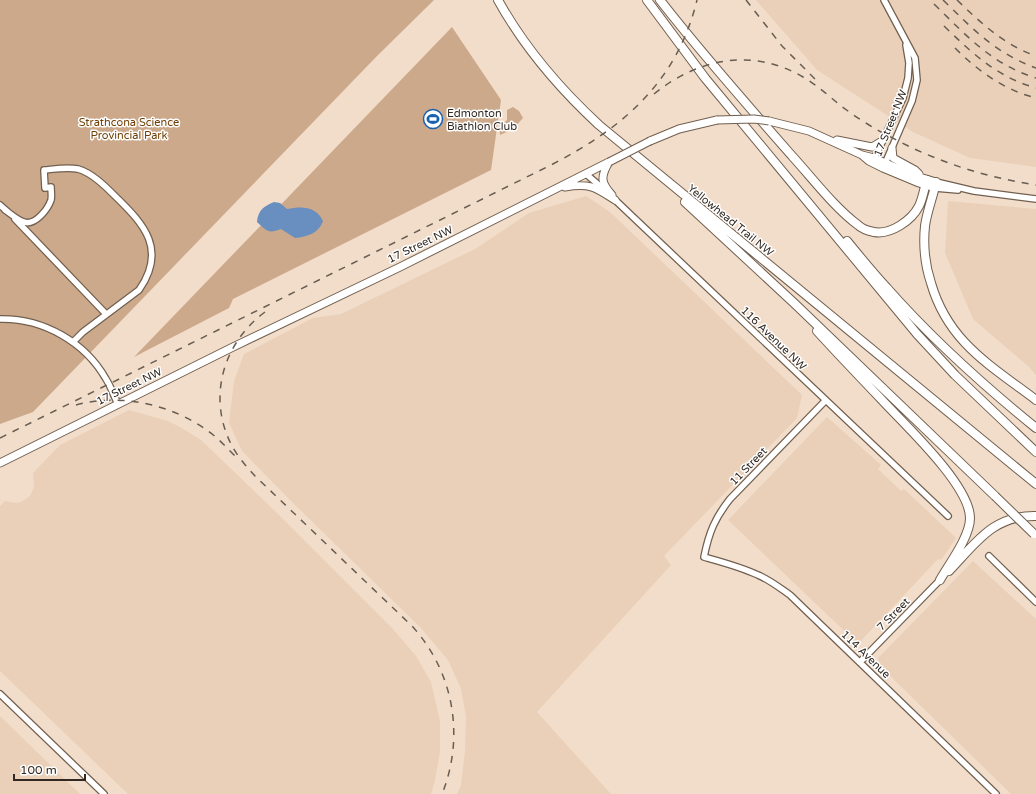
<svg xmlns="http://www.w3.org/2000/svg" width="1036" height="794" viewBox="0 0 1036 794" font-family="'Varela Round',sans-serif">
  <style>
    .built { fill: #ead0b8 }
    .green { fill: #cca98a }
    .water { fill: #688fc0 }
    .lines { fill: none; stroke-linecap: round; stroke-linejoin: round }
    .minor-casing { stroke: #715f4f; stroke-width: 8 }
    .major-casing { stroke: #715f4f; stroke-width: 9 }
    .highway-casing { stroke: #715f4f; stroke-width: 10 }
    .minor { stroke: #fff; stroke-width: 5.5 }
    .major { stroke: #fff; stroke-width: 7 }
    .highway { stroke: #fff; stroke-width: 8 }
    .rail { stroke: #685d52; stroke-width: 1.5; stroke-dasharray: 7 7; stroke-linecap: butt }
    .major-bridge-casing { stroke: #715f4f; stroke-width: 9; stroke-linecap: butt }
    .highway-bridge-casing { stroke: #715f4f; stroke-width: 10; stroke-linecap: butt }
    .major-bridge { stroke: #fff; stroke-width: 7 }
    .highway-bridge { stroke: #fff; stroke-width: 8 }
    .labels { text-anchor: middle; stroke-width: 3; stroke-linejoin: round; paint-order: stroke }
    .poi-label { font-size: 11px; fill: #302821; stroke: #fff; text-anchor: start }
    .park-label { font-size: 11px; fill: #6e3f04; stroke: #fff }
    .street-label { font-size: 11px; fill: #302821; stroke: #fff }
  </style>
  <rect width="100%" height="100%" fill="#f2ddca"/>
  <path class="built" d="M756,0H1036V167L970,158L913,132L817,70Z
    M586,196L610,212L802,395L797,418L664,556L671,565L537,712L611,794H457L461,785L465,751L466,716L461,689L448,660L420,627L290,500L242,451L229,423L234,381L244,354L313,318L341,314L475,249L529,213Z
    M948,201L1036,209V375L1029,367L973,319L945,253Z
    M129,410L168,421L180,427L201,440L278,514L392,628L416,656L431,682L440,721V752L435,780L431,794H128L0,671V506L5,501L16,503L21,502L30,496L34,487L33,473L60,445Z
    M827,417L881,465L878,469L901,491L904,489L956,538L941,560L938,559L858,644L728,520Z
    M973,561L1036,619V794H1011L880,666L878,658Z
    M0,716L80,794H0Z"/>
  <path class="green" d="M0,0H434L377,56L33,412L0,424Z
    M452,27L501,100L491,170L233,299L229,308L134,357Z
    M513,107L519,111L523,118L513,129L500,135C499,128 501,125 507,120V110Z"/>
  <path class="water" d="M274,202L280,203L287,209C302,206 316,206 323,221C319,233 307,237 295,238L281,229C268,234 267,231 257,222C258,210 264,206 274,202Z"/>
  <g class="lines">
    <g class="minor-casing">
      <path id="minor" d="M884,0L915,58L917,80L912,101L884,166
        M873,161L903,98L908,78L909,63L906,45
        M586,174L607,192
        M936,182L974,191L1036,199
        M935,188L958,190
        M613,198L948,516
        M0,205L8,212
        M5,210C11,214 17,220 24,222C35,226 48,209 51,200C52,196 51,191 51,187L45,188L44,170C55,169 67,167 78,169C92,173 105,186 115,196C145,225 167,250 139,290L83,332L73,342
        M15,219L106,314
        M0,319C43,318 85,342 106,379C111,387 114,396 118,404
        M825,401L730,499C715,518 709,532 704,557C722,562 741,567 758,575C770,580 780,588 790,595L996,794
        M989,556L1036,602
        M860,662L940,580
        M0,694L104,794"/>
    </g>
    <g class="major-casing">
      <path id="major" d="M769,121L809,131L862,155L874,158L913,175L936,182
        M837,140L872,147L882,141
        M650,141L679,129L717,120
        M892,148L893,158L915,170L919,174
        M862,155L869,161L883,168L919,183L935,188
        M609,162C600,177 601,183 612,195
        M565,187C590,183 595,187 615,200
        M0,463L233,347L400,267L609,162"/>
    </g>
    <g class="highway-casing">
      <path id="highway" d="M498,0C524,47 559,88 599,125L1036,484
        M647,0L705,78L917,334L955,375L1036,452
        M660,0C702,54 748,106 793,157C813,179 835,208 858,225C862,229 869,231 874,232C891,235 912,220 919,206C923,198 924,188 927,180
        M936,182C933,197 927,211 925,226C923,246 925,265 931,283C948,342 990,365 1036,400
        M685,202L794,303L995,496
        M847,241C860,257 873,273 887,288C932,339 983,385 1036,428
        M817,331C838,354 860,377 882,400C904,424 970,485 970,518C970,537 949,564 940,580
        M949,571C976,543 993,515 1036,516"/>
    </g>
    <use href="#minor" class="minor"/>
    <use href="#major" class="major"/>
    <use href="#highway" class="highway"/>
    <path class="rail" d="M746,0L782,46L816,80
      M943,0C973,29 995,53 1036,68
      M957,0C981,23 1004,45 1036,56
      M934,4C966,35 991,64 1036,78
      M944,26C973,54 997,77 1036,88
      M955,48C978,71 1004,90 1036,98
      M654,94C697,59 752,47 803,77C817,85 829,96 841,106C856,117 871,127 887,135C934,161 984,177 1036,185
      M265,312C224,342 207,396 231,444C237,456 246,466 255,476L412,626C454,672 465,737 442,794
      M76,405C120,393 171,404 208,431C218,438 226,447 235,456
      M0,438L551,165C623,128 677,82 697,0"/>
    <g class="major-bridge-casing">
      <path id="major-bridge" d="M717,120L754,119L769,121
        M609,162L650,141"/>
    </g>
    <g class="highway-bridge-casing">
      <path id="highway-bridge" d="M995,496L1034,534"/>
    </g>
    <use href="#major-bridge" class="major-bridge"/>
    <use href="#highway-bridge" class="highway-bridge"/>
  </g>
  <defs>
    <g id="stadium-ring" transform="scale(1)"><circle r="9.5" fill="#fff" stroke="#1861b1" stroke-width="1.5"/><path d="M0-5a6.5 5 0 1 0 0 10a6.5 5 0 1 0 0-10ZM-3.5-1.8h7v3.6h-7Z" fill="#1861b1"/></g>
  </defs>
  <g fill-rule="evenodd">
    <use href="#stadium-ring" x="433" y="119"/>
  </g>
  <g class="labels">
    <g class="poi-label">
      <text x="447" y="117">Edmonton<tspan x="447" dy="13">Biathlon Club</tspan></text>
    </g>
    <g class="park-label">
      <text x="129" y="126">Strathcona Science<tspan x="129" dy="13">Provincial Park</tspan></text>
    </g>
    <g class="street-label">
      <text transform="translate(890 123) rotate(-68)" y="4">17 Street NW</text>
      <text transform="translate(731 220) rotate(39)" y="4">Yellowhead Trail NW</text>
      <text transform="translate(420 244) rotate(-26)" y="4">17 Street NW</text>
      <text transform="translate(774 338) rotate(44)" y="4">116 Avenue NW</text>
      <text transform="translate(129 386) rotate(-26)" y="4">17 Street NW</text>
      <text transform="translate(748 466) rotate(-46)" y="4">11 Street</text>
      <text transform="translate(893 614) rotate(-46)" y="4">7 Street</text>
      <text transform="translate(866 654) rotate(44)" y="4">114 Avenue</text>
    </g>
  </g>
  <path d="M14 774v6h71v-6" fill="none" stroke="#302821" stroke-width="2"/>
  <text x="20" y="774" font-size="12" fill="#302821" stroke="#ffffff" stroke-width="3" paint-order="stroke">100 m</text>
</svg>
